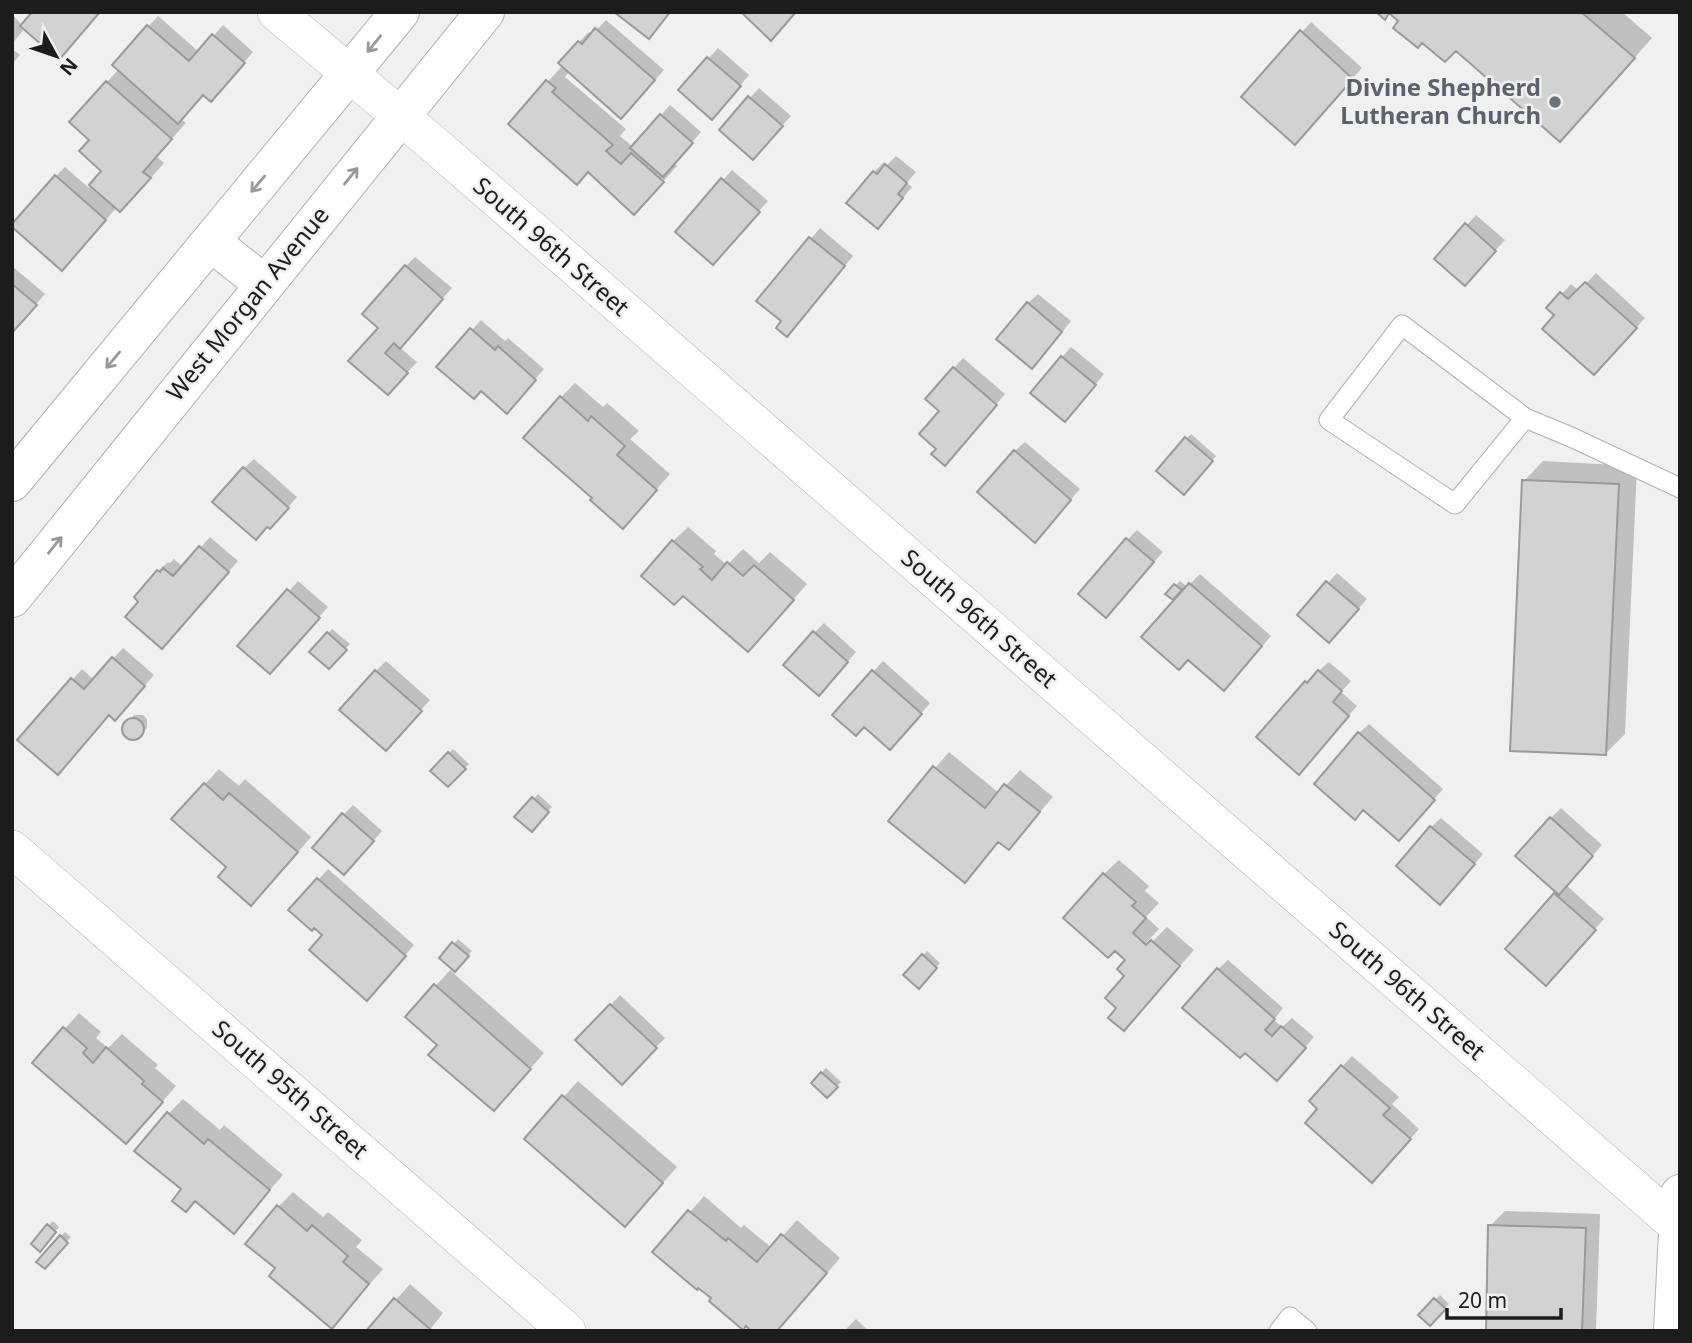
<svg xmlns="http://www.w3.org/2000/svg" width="1692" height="1343" viewBox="0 0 1692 1343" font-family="'Noto Sans',sans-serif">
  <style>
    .shadow { fill: #0003 }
    .building { fill: #d2d2d3; stroke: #9a9a9b; stroke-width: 2 }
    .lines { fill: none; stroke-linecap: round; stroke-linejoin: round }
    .lane-casing { stroke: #b0b0b1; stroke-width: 21 }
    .street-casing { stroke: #b0b0b1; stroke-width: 38 }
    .secondary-casing { stroke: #b0b0b1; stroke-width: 40 }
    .lane { stroke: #fff; stroke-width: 19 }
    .street { stroke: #fff; stroke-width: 37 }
    .secondary { stroke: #fff; stroke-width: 38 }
    .oneway { stroke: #999 }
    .worship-dot { fill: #6b7280; stroke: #f0f0f1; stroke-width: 2.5 }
    .labels { text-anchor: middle; stroke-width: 5; stroke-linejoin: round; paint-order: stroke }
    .worship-label { font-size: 24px; font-weight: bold; fill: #5b616d; stroke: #f0f0f1; text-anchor: end }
    .street-label { font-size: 24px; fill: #1c1c1c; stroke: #f0f0f1 }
  </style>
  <rect width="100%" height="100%" fill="#f0f0f1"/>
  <path class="shadow" d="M1391,12H1622L1652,38L1579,121L1456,49L1400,21Z
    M12,14L25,28L12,44Z
    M158,16L199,52L223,25L253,52L220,90L203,94L181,119L186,123L156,156L164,163L135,196L117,207L72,259L56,176L65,167L89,188L103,171L92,139L107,82L119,69L114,65Z
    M606,20L664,70L631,107L570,71L565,77L626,129L620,136L633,147L670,105L701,132L674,163L677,166L648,198L589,171L510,124L563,65L579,42L589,32L592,35Z
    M1311,22L1362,68L1304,133L1302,32Z
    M718,48L749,75L721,108L681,90Z
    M12,49L20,55L12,64Z
    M759,88L791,116L762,148L721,130Z
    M896,156L916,172L907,183L912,187L887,217L874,172L884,162L887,165Z
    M732,170L768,201L723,253V180Z
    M1476,215L1505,240L1474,274L1436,259Z
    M820,228L853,256L796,325L784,321L759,301Z
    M415,257L452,288L399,347L417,362L388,393L380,328L406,266Z
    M12,266L45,294L12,332Z
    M1596,273L1645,318L1604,363L1549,308L1571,284L1579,291Z
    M1038,294L1071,321L1042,357L1028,303Z
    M481,320L505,341L508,338L544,369L516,402L472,330Z
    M1071,347L1104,374L1075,410L1062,357Z
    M963,358L1005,394L954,454L939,448L941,411L954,368Z
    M575,383L603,407L607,403L639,431L630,439L670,474L637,512L594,498L561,397Z
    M1191,434L1216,456L1188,488L1187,438Z
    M1025,442L1080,489L1044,531L1015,451Z
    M254,459L297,497L280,517L244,468Z
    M1543,461L1637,466L1625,734L1606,753L1524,481Z
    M688,527L716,551L714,554L727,565L743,549L759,563L770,552L807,584L762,635L683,594L673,541Z
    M1137,530L1163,552L1106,616L1128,539Z
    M210,537L238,561L172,637L141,601L158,571L168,562L170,563L174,559L183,567Z
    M1337,573L1367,599L1339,631L1299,615Z
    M1200,574L1271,636L1234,679L1189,658L1183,592L1180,590L1168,593L1180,581L1187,587Z
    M298,581L328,607L279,662L240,646Z
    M824,623L856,652L828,684L814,633Z
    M332,629L350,644L328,667L312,652Z
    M123,648L154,675L124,709L20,739L82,669L94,680Z
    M386,661L430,700L395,739L376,671Z
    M883,661L930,703L900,738L834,715Z
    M1329,662L1351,681L1341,692L1357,706L1308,763L1258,737L1306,682Z
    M134,715H143L147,719V728L136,739L131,740L124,733L125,725Z
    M1369,724L1443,789L1409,829L1359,733Z
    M453,749L469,764L448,785L433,771Z
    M949,752L999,793L1020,770L1053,797L1009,848L999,841L979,866L890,820Z
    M219,769L239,786L245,779L311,837L266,889L228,866L205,784Z
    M538,794L552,807L531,829L517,817Z
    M353,805L382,831L354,863L343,815Z
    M1561,808L1602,845L1566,885L1604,919L1555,974L1507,949L1558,892L1551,818Z
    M1441,818L1483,854L1450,893L1431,827Z
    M1119,860L1149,886L1145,891L1159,903L1146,917L1159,929L1144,945L1146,948L1167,927L1194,950L1138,1014L1119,1008L1127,959L1104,874Z
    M328,869L414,945L376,989L325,935L291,910Z
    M458,939L472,951L460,965L442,958Z
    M927,951L940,963L919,987L906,975Z
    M1228,960L1283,1008L1274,1020L1282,1027L1292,1018L1314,1037L1287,1069L1218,969Z
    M450,970L544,1053L508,1094L408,1017Z
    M620,995L665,1038L622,1082L578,1040Z
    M79,1013L101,1032L96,1038L108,1048L122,1034L158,1065L155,1068L176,1086L140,1127L34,1063Z
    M1352,1056L1399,1097L1392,1104L1419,1129L1382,1171L1311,1101Z
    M826,1068L841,1082L827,1096L813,1082Z
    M578,1081L677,1167L625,1225L526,1139Z
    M183,1099L220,1130L224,1125L283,1175L234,1231L183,1189L168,1114Z
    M293,1192L323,1217L328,1212L362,1240L356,1247L383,1269L332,1327L277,1268L278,1207Z
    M704,1196L741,1228L744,1225L772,1248L797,1220L840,1258L781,1327L713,1298L655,1252Z
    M1505,1211L1600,1214L1596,1331H1487L1490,1226Z
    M53,1221L59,1227L44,1245L48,1226Z
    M65,1232L71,1237L49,1262L61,1236Z
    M410,1284L443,1313L429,1331H368Z
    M1440,1295L1449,1304L1430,1323L1421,1315Z
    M856,1319L869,1331H844Z"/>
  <path class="building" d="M32,12H100L59,60L20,26Z
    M614,12H670L649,39Z
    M741,12H796L771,41Z
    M1376,12H1581L1635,58L1560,142L1456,51L1445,62L1422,43L1418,48L1393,28L1398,21L1389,13L1385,20Z
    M147,25L189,61L212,34L245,63L211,102L203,95L178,124L112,65Z
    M595,28L655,80L621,119L558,63L578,41L582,44Z
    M1300,30L1353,79L1295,145L1241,97Z
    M707,57L741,86L712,120L678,90Z
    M546,80L556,88L552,92L613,145L606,151L621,164L631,153L664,182L634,215L588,172L577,185L508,124Z
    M106,81L172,139L143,172L151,178L120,212L89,185L101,171L79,151L89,140L69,122Z
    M748,96L783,126L753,160L719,130Z
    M660,114L693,143L663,177L630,148Z
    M885,164L907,183L898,194L903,198L878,229L846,203L873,171L877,174Z
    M55,175L106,220L62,271L12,227V224Z
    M721,178L760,212L713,265L675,232Z
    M1465,223L1496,251L1465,286L1434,259Z
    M809,237L845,266L787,337L776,328L781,321L756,301Z
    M405,265L443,299L400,349L394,343L385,353L408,373L388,395L348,361L378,328L362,314Z
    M1585,282L1637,328L1594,375L1542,329L1554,315L1546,308L1560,292L1568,299Z
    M12,284L37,305L12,333Z
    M1027,302L1062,332L1032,369L996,339Z
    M470,328L495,350L498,346L536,380L507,414L481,391L474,399L436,367Z
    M1061,356L1096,385L1065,422L1030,393Z
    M953,367L997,405L945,466L931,454L936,449L919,434L939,411L925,399Z
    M560,396L588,421L591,416L625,446L617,455L657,490L623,529L590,500L592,498L523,438Z
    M1185,437L1213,461L1184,495L1156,471Z
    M1014,450L1071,500L1035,543L977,492Z
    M243,467L289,508L270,529L267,527L256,540L212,502Z
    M1522,480L1619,484L1606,755L1510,751Z
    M1126,538L1154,562L1106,618L1078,594Z
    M672,540L703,567L700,569L712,580L727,562L743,576L754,565L794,600L748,652L683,596L674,605L641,576Z
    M199,546L229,572L162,649L125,617L138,602L134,597L157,570L160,572L163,568L173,576Z
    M1326,581L1359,609L1329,643L1297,615Z
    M1189,583L1262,646L1224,691L1188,660L1179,670L1141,637Z
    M1174,584L1182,590L1173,600L1165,594Z
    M287,589L320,618L270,674L237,646Z
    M813,631L848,662L819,696L783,665Z
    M327,632L347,650L329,669L309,652Z
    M112,657L145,686L115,721L109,715L58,775L17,740L71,678L84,689Z
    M375,670L422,711L386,751L339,710Z
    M872,670L922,714L890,750L864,727L856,736L832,715Z
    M1318,670L1342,691L1333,702L1349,716L1299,775L1256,737L1305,681L1307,683Z
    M122 729a11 11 0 1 1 22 0a11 11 0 1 1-22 0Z
    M1358,732L1435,800L1399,841L1363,810L1355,820L1314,784Z
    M448,752L466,769L448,787L430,771Z
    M933,766L985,808L1004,784L1040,812L1009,850L998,842L965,883L888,821Z
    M204,783L223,800L229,793L298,852L251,906L218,877L226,867L171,819Z
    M532,797L549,812L532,832L514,817Z
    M342,813L374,841L344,875L312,848Z
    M1550,817L1593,856L1559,895L1515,856Z
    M1430,826L1475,864L1440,905L1396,866Z
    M1103,873L1136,902L1132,906L1146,918L1133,933L1146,945L1151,940L1180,966L1124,1031L1108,1018L1116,1008L1105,998L1124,976L1117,969L1125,960L1115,951L1108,958L1063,918Z
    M317,878L406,956L367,1001L309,950L322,935L314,928L312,931L288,910Z
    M1554,893L1596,930L1546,986L1505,949Z
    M452,942L469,956L455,972L439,958Z
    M922,954L937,968L919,989L903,975Z
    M1217,968L1275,1019L1265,1030L1272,1036L1281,1026L1306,1048L1277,1081L1245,1053L1240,1058L1182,1008Z
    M434,984L531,1069L494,1111L428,1055L437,1045L405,1017Z
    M610,1004L657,1048L622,1085L575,1040Z
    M63,1027L87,1048L83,1053L93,1063L106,1047L144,1081L142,1084L163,1102L126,1144L32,1063Z
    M1341,1065L1390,1108L1383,1115L1411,1139L1372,1183L1305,1123L1317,1109L1309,1101Z
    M821,1072L838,1087L827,1098L811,1083Z
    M562,1095L663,1183L625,1227L524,1139Z
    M167,1112L204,1144L208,1139L270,1190L234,1234L195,1201L186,1212L172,1201L181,1189L134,1151Z
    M277,1205L307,1231L312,1225L348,1256L343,1262L369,1284L332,1329L269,1276L275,1268L245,1244Z
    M688,1210L726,1241L728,1238L757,1262L781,1234L827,1273L777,1331H751L746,1326L743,1330L709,1301L711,1298L698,1288L697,1290L652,1252Z
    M47,1224L56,1232L40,1252L31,1244Z
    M1488,1225L1586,1228L1582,1331H1486Z
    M60,1235L68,1243L45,1269L36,1262Z
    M394,1298L430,1329L428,1331H366Z
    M1434,1298L1446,1309L1430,1326L1418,1315Z"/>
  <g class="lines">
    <g class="lane-casing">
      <path id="lane" d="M1525,418L1455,504L1329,420L1402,325L1525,418L1571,437L1680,488
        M1279,1331L1290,1317L1307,1331"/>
    </g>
    <g class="street-casing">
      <path id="street" d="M276,12L430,141L1680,1228
        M12,849L567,1331"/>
    </g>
    <g class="secondary-casing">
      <path id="secondary" d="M211,242L264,284
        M12,482L400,12
        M12,598L485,12
        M1673,1331L1680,1194"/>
    </g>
    <use href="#lane" class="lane"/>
    <use href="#street" class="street"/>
    <use href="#secondary" class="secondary"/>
  </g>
  <defs><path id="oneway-shaft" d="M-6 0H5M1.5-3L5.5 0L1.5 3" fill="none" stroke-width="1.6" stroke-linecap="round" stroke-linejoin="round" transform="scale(1.75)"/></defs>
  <g class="oneway">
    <use href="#oneway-shaft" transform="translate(374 44) rotate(129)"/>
    <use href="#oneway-shaft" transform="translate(351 176) rotate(-51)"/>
    <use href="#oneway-shaft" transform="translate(258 184) rotate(130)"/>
    <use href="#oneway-shaft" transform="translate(113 360) rotate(130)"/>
    <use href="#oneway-shaft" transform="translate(55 545) rotate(-51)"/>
  </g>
  <circle class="worship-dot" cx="1555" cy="102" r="7"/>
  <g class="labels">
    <g class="worship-label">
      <text x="1541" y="96">Divine Shepherd<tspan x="1541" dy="28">Lutheran Church</tspan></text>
    </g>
    <g class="street-label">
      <text transform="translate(551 247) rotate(41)" y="8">South 96th Street</text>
      <text transform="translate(248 304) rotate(-51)" y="8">West Morgan Avenue</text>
      <text transform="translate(979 619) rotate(41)" y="8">South 96th Street</text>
      <text transform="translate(1407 991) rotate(41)" y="8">South 96th Street</text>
      <text transform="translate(290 1090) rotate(41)" y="8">South 95th Street</text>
    </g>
  </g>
  <rect width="1692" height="1343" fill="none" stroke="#1c1c1c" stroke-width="28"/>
  <g transform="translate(56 56) rotate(130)" stroke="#f0f0f1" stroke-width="5" paint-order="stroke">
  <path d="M0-5L12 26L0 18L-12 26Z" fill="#1c1c1c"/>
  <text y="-10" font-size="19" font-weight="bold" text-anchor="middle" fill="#1c1c1c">N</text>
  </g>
  <path d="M1447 1308v10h114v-10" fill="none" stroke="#1c1c1c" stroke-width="3.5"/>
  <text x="1458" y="1308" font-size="21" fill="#1c1c1c" stroke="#f0f0f1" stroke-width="5" paint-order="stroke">20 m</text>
</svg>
